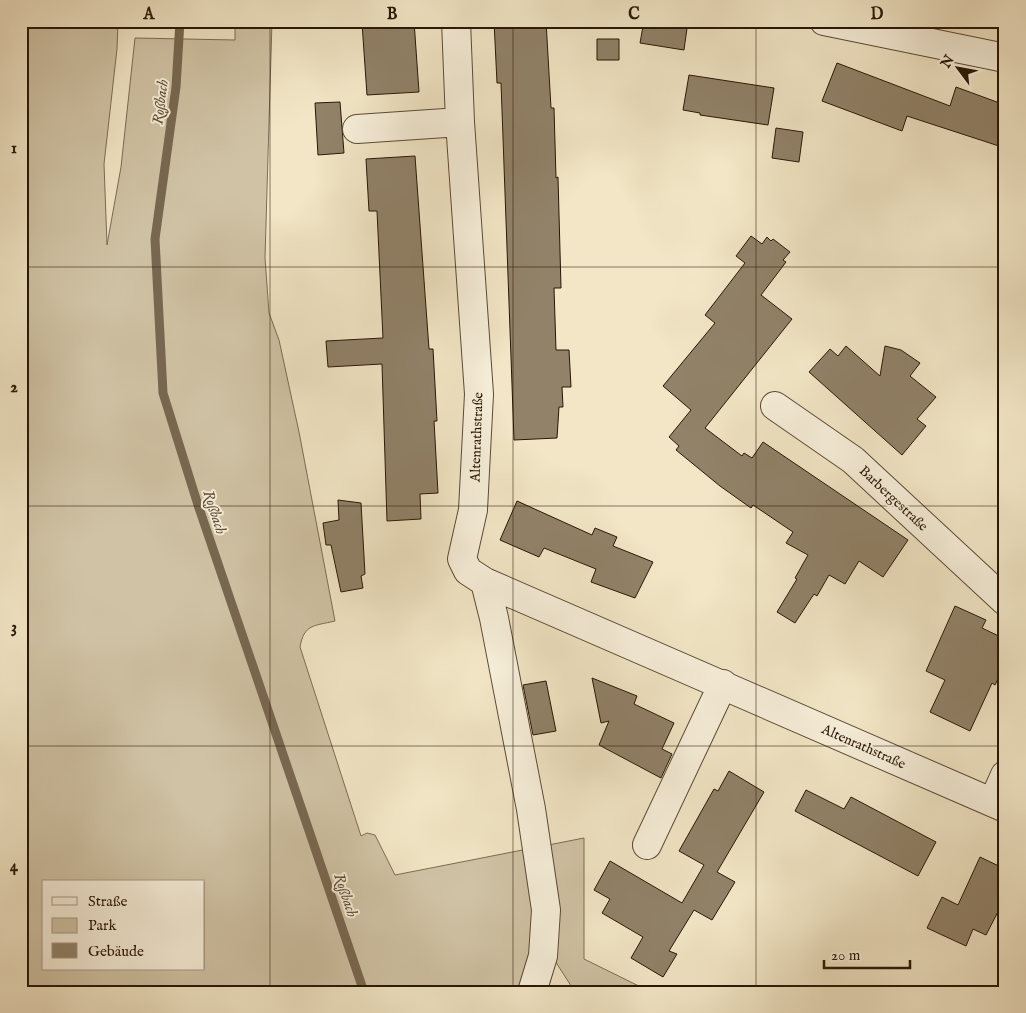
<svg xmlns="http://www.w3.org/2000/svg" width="1026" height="1013" viewBox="0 0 1026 1013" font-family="'IM FELL English',serif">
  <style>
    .green { fill: #d0c3a5; stroke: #7c6c55; fill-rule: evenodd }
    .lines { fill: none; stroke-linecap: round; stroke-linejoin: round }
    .stream { stroke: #786851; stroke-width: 9 }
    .building { fill: #918269; stroke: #281605 }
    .minor-casing { stroke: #5a4a35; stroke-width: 30 }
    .minor { stroke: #f7efda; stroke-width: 28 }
    .grid { fill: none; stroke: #281605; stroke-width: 1; stroke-opacity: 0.55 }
    .labels { text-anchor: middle; stroke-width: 4; stroke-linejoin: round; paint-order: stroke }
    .street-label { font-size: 14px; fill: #281605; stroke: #f7efda }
    .water-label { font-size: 15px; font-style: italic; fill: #5d4d38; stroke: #f7efda }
    .neatline { fill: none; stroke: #281605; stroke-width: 2 }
    .grid-label { font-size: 16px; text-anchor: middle; font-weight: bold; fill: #281605 }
  </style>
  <rect width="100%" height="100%" fill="#f2e6c6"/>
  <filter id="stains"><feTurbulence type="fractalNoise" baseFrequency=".004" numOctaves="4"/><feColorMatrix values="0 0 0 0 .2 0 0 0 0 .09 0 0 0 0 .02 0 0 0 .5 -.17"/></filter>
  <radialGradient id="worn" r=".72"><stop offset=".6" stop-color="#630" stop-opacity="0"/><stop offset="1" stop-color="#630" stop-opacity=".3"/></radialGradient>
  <path class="green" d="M21,21L118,22L117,49L104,164L107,245L121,167L135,38L235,40V21H272L265,258L269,313L279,340L299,432L335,621C314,626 304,624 300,647L361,836L367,833L375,835L395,875L584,838V959L651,992H575L539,936L522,992H21ZM44,882H204V969H44Z"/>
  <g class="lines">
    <path class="stream" d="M180,21L176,87L155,239L163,393L198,505L364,992"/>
  </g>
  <path class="building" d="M369,21H414L419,92L367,95L362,23Z
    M494,21H546L551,108H554L556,178L558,177L561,288H554L556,350H569L571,387H562L563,407H559L557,438L514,440L501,83H497Z
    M644,21H688L684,50L640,43Z
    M597,39H619V60H597Z
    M837,63L950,106L956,87L1005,105V148L907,116L902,131L822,101Z
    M689,75L774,88L768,125L700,115V113L683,110Z
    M340,102L344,153L318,155L315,103Z
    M776,128L803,132L799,162L772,158Z
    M415,156L429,349H433L437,421H434L438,493L420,494L421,519L387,521L382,364L328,367L326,341L383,338L377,211H369L366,159Z
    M751,236L762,244L767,237L771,241L773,239L790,252L783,260L786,262L761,295L792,319L705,428L742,456L744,453L752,458L763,442L908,540L883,577L859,561L845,584L829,575L817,596L814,594L795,623L777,612L797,579L795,578L808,555L786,543L793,532L753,505L751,508L720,486L676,450L679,446L669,437L691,410L663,386L715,323L705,315L745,263L736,256Z
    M846,346L880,376L885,346L901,350L920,363L910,376L936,397L917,419L926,426L902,455L809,372L830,349L838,356Z
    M338,500L361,503L365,574L361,576L363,588L341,592L331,545H326L323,523L339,520Z
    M517,501L592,535L595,528L617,537L613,546L653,562L635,598L591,582L596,569L544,548L539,557L500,540Z
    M955,606L986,620L982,628L1005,639V664L995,685L992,683L970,731L930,712L945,680L926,671Z
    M592,678L637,696L634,704L674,723L662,749L672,754L661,778L599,745L609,721L601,723Z
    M546,681L556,731L533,735L523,685Z
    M729,771L764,792L717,872L735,882L712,920L694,910L669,951L677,954L663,977L631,958L643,937L602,913L610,899L594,890L610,861L682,903L704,865L679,851L714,789L718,791Z
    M806,790L844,809L851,797L936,842L918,876L795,811Z
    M980,857L1005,869V898L986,935L973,929L966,946L927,928L942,897L958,905Z"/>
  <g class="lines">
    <g class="minor-casing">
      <path id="minor" d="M456,21L460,122L479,394L473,510L462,559L468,571L485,582L1005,808
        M824,21L1005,58
        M357,129L460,122
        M775,406L853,460L1005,601
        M485,582L494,618L531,809L546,910L543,956L532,992
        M993,802L1005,775
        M647,845L723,684"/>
    </g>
    <use href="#minor" class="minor"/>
  </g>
  <path class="grid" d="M270,21V992M513,21V992M756,21V992M21,267H1005M21,506H1005M21,746H1005"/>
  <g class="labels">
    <g class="street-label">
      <text transform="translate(476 437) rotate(-88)" y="5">Altenrathstraße</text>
      <text transform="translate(894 498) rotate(43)" y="5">Barbergestraße</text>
      <text transform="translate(864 746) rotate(24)" y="5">Altenrathstraße</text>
    </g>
    <g class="water-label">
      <text transform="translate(160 102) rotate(-83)" y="5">Roßbach</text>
      <text transform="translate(215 512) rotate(72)" y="5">Roßbach</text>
      <text transform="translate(346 895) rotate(71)" y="5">Roßbach</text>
    </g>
  </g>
  <rect width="1026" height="1013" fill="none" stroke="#f2e6c6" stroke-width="55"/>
  <rect x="42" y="880" width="162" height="90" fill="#f7efda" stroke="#a49885"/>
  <rect x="52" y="897" width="25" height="8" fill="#f7efda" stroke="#a49885"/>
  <text x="88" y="906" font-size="15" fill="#281605">Straße</text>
  <rect x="52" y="918" width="25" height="15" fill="#d0c3a5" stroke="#a49885"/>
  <text x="88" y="930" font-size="15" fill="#281605">Park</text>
  <rect x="52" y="943" width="25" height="15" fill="#918269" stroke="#a49885"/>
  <text x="88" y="956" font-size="15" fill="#281605">Gebäude</text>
  <g transform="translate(958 68) rotate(302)" stroke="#f7efda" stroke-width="4" paint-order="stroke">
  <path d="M0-4L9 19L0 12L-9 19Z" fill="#281605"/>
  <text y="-8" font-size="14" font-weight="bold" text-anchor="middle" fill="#281605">N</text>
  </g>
  <path d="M824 960v8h86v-8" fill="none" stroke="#281605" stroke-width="2.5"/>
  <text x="831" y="960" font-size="15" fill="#281605" stroke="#f7efda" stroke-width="4" paint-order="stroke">20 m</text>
  <rect x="28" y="28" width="970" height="958" class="neatline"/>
  <g class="grid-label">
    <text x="149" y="19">A</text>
    <text x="392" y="19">B</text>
    <text x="634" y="19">C</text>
    <text x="877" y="19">D</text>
    <text x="14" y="153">1</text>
    <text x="14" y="392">2</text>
    <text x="14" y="632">3</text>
    <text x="14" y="871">4</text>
  </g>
  <rect width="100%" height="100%" filter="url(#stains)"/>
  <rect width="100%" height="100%" fill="url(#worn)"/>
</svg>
